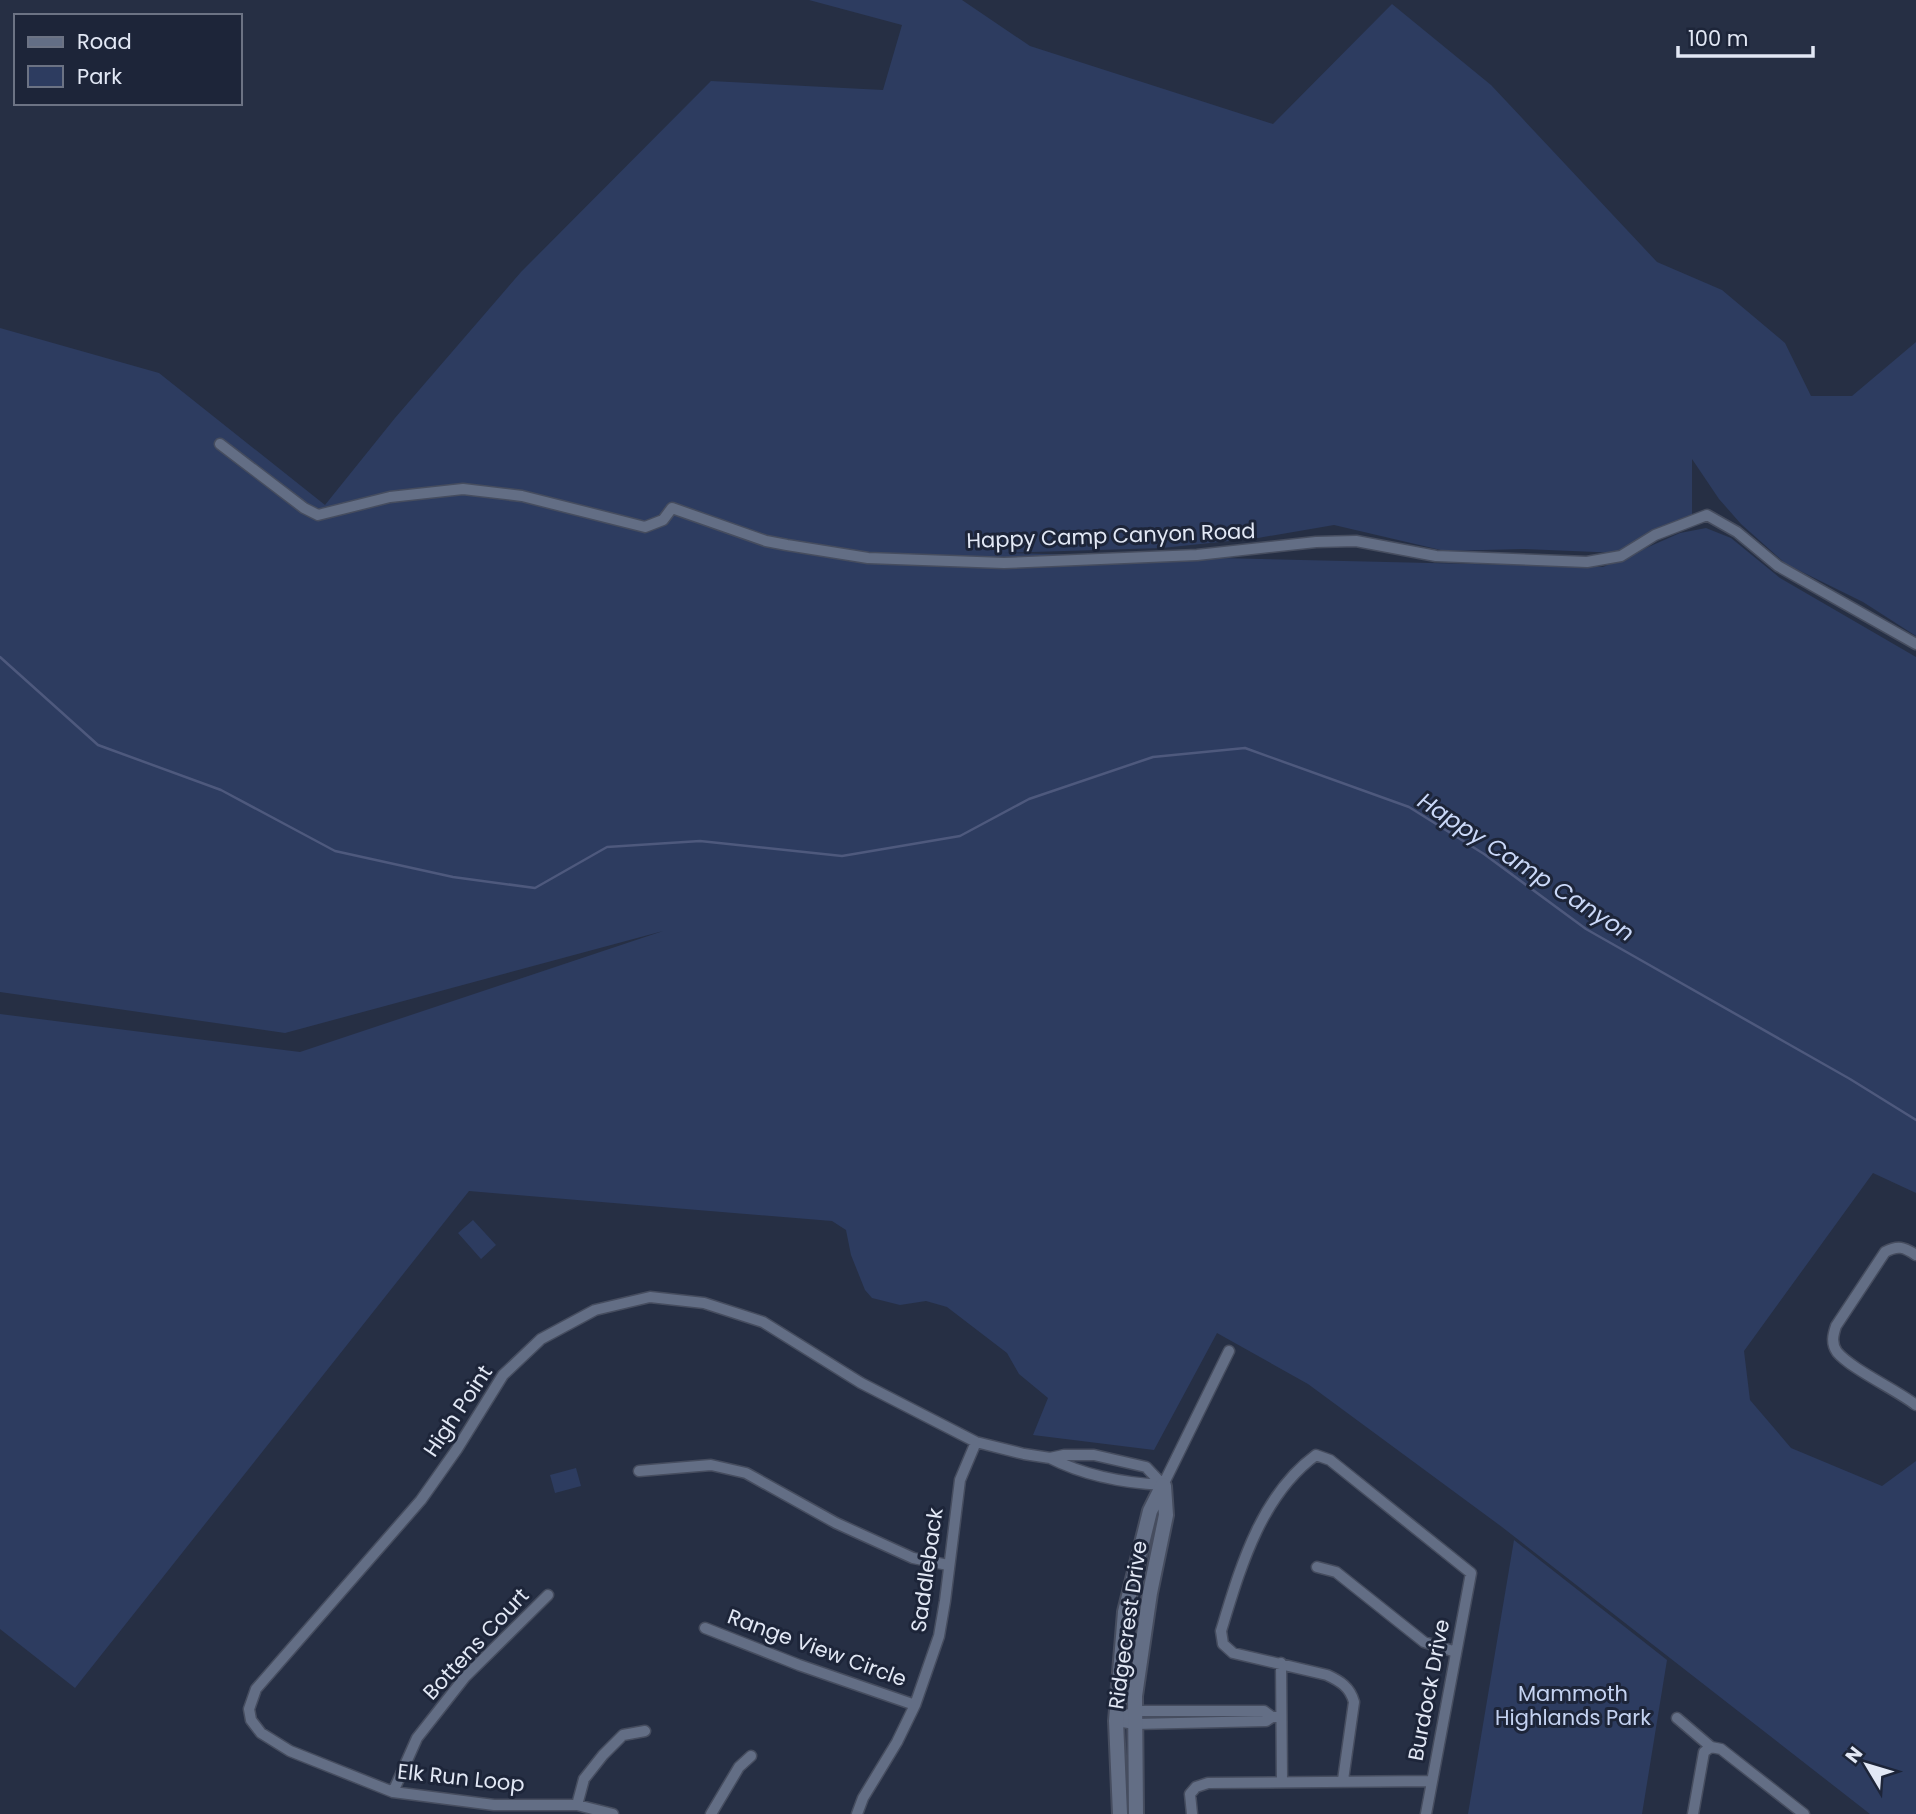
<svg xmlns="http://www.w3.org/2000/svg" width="1916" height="1814" viewBox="0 0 1916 1814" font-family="Poppins,sans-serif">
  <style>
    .green { fill: #2d3c60 }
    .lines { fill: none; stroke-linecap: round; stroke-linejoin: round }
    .stream { stroke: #4e597d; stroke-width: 2.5 }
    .street-casing { stroke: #464d5f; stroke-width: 13 }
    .secondary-casing { stroke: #464d5f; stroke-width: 18 }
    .street { stroke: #636e85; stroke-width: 10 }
    .secondary { stroke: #636e85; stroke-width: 14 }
    .labels { text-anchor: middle; stroke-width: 6; stroke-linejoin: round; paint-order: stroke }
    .street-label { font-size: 21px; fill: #e2e8f5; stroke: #1d2539 }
    .park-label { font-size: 21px; fill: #c4d2f1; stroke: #1d2539 }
    .water-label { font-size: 23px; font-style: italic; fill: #cad8f8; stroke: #1d2539 }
  </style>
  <rect width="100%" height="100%" fill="#262f44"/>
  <path class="green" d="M809,0H962L1030,46L1273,124L1392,4L1491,85L1657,262L1722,290L1785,343L1811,396H1852L1916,342V636L1863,602L1786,564L1741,524L1719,499L1692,459V517L1620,553L1523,549L1445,551L1334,525L1258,538L1162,548L1003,553L1603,567L1680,533L1706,528L1731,538L1780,578L1916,657V1193L1873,1173L1744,1351L1750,1400L1791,1448L1882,1486L1916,1461V1814H1870L1502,1527L1308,1384L1217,1333L1154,1450L1033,1435L1048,1398L1019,1374L1007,1353L947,1307L926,1301L900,1305L872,1298L865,1290L851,1255L846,1230L832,1221L469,1191L75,1688L0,1629V1014L300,1052L663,931L285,1033L0,992V328L159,373L325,505L395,418L521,272L711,81L883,90L902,25Z
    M473,1220L496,1245L481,1259L458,1233Z
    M576,1468L581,1486L555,1493L550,1475Z
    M1514,1540L1667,1660L1642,1814H1468Z"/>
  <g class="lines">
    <path class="stream" d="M0,657L98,745L221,790L335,851L453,877L535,888L607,847L700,841L842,856L960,836L1029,799L1153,757L1245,748L1409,807L1484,854L1586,929L1850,1079L1916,1120"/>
    <g class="street-casing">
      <path id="street" d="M220,444L304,508L318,515L390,497L463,489L522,496L645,527L663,520L672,508L766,541L787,545L868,558L1004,563L1197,555L1316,542L1356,541L1436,556L1587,562L1621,556L1655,535L1707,515L1737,532L1778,566L1916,644
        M1916,1255C1904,1247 1898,1245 1885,1252L1836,1326C1833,1335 1831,1343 1837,1352C1851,1369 1897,1390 1916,1405
        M1064,1455H1094L1146,1467L1163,1485C1124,1483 1085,1476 1050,1458Z
        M639,1471L711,1465L746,1473L836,1523L913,1558L948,1565
        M1163,1485L1229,1351
        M1317,1567L1336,1572L1424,1642L1456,1652
        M705,1628L799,1665L915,1705
        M1281,1663L1282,1782
        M1272,1717L1264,1711H1135L1116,1721L1135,1724L1266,1721L1272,1717H1281
        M1677,1718L1711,1747
        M1343,1780L1354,1702C1350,1687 1340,1681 1327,1675L1233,1653L1223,1644L1221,1631C1240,1569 1260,1496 1316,1455L1330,1460L1471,1573L1426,1814
        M393,1792L417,1738L465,1677L548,1595
        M577,1805L584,1779L603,1755L623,1735L645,1731
        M613,1814L577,1805H494L393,1792L290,1751L261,1733L251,1720L249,1709L256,1689L421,1500L457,1449L503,1375L541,1339L595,1310L650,1297L704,1303L763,1322L861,1383L976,1442L1024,1454L1050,1458
        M711,1814L739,1767L751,1756
        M857,1814L863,1798L897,1742L915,1705L939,1636L945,1601L960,1480L976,1442
        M1192,1814L1190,1794L1196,1787L1208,1783L1432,1781
        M1693,1814L1704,1752L1711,1747L1721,1749L1804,1814"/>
    </g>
    <g class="secondary-casing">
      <path id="secondary" d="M1120,1814L1116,1721L1125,1612L1150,1511L1163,1485
        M1136,1814L1135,1696L1150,1593L1166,1515L1164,1486"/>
    </g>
    <use href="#street" class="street"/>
    <use href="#secondary" class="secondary"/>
  </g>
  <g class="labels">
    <g class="street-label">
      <text transform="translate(1111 536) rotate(-2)" y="7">Happy Camp Canyon Road</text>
      <text transform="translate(458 1411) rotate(-56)" y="7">High Point</text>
      <text transform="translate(927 1570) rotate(-82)" y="7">Saddleback</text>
      <text transform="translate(1128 1625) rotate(-82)" y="7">Ridgecrest Drive</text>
      <text transform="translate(476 1644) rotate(-47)" y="7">Bottens Court</text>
      <text transform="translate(817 1648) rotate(20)" y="7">Range View Circle</text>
      <text transform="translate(1429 1690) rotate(-79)" y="7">Burdock Drive</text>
      <text transform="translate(461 1778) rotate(6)" y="7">Elk Run Loop</text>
    </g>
    <g class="park-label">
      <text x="1573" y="1701">Mammoth<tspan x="1573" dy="24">Highlands Park</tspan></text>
    </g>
    <g class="water-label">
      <text transform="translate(1526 867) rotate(33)" y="8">Happy Camp Canyon</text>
    </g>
  </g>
  <rect x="14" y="14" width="228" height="91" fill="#1d2539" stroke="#6c7384" stroke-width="2"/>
  <rect x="28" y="37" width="35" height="10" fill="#636e85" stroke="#6c7384" stroke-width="2"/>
  <text x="77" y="49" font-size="21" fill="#e2e8f5">Road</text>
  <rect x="28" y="66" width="35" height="21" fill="#2d3c60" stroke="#6c7384" stroke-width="2"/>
  <text x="77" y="84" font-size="21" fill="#e2e8f5">Park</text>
  <g transform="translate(1867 1765) rotate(308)" stroke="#1d2539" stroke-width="5" paint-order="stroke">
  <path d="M0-5L12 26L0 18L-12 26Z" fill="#e2e8f5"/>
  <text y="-10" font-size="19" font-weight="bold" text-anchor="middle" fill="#e2e8f5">N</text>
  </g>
  <path d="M1678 46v10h135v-10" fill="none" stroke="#e2e8f5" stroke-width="3.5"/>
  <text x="1688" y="46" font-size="21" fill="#e2e8f5" stroke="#1d2539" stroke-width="5" paint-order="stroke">100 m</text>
</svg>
